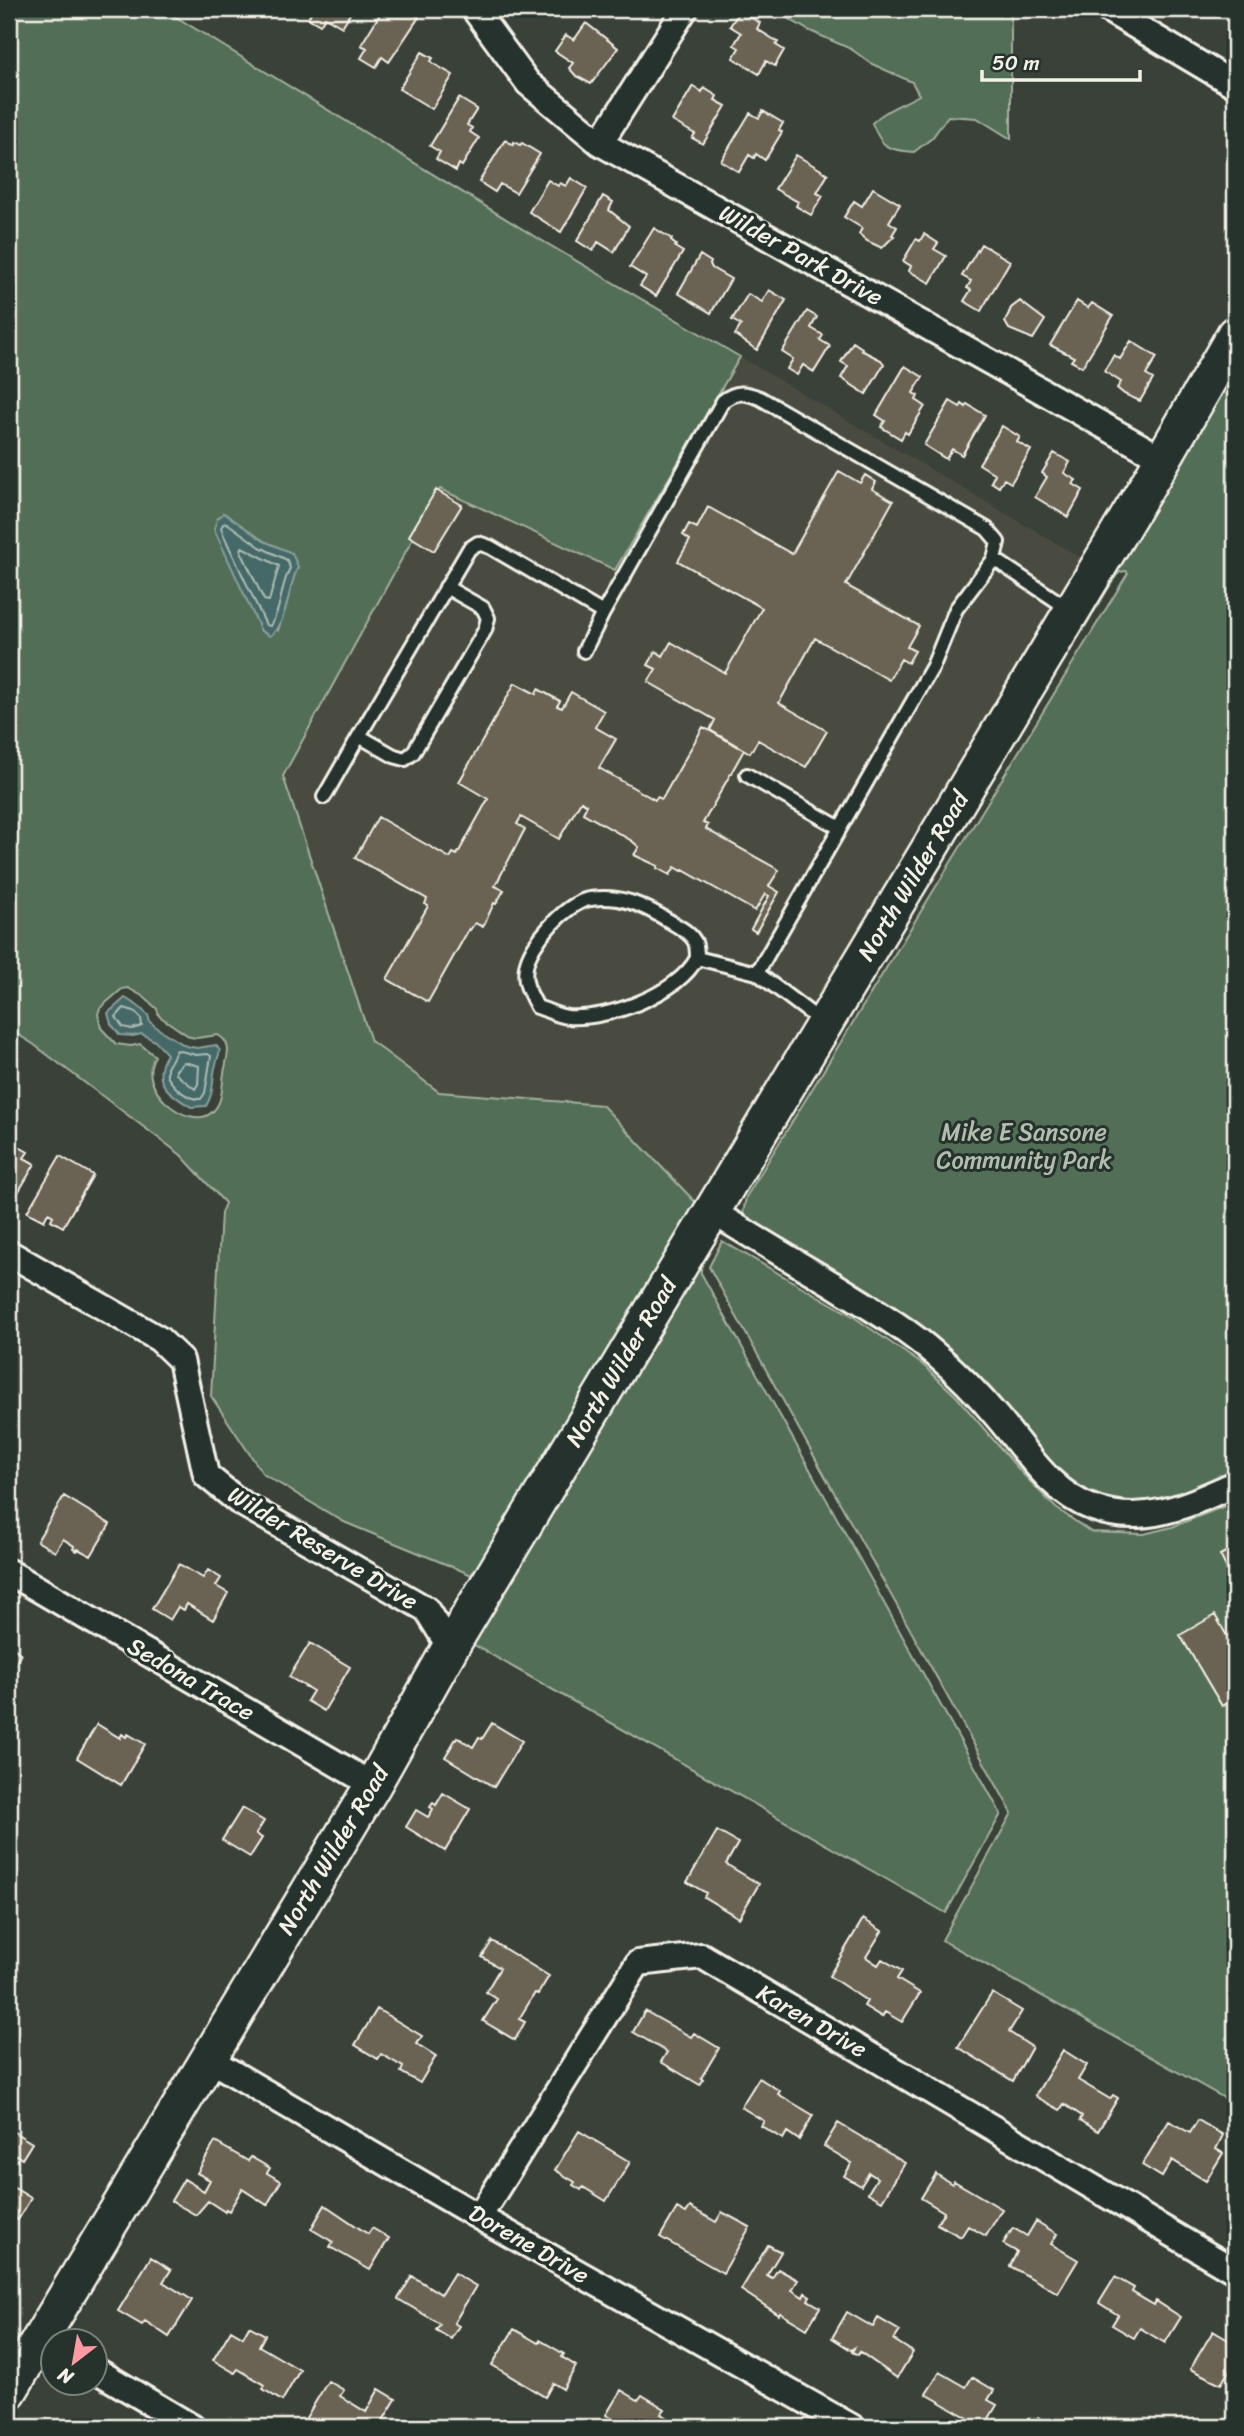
<svg xmlns="http://www.w3.org/2000/svg" width="1244" height="2436" viewBox="0 0 1244 2436" font-family="Sriracha,sans-serif">
  <style>
    .built { fill: #484b40 }
    .green { fill: #526e56; stroke: #a3b09f; stroke-width: 2; fill-rule: evenodd }
    .water { fill: #446967; stroke: #8a9f9b; stroke-width: 2 }
    .lines { fill: none; stroke-linecap: round; stroke-linejoin: round }
    .shore { stroke: #aebbb4; stroke-width: 2 }
    .building { fill: #6a6353; stroke: #f4f1e8; stroke-width: 2 }
    .lane-casing { stroke: #f4f1e8; stroke-width: 18 }
    .street-casing { stroke: #f4f1e8; stroke-width: 30 }
    .secondary-casing { stroke: #f4f1e8; stroke-width: 40 }
    .lane { stroke: #26332d; stroke-width: 12 }
    .street { stroke: #26332d; stroke-width: 24 }
    .secondary { stroke: #26332d; stroke-width: 35 }
    .labels { text-anchor: middle; stroke-width: 6; stroke-linejoin: round; paint-order: stroke }
    .street-label { font-size: 24px; fill: #f4f1e8; stroke: #26332d }
    .park-label { font-size: 24px; fill: #b3bdae; stroke: #26332d }
  </style>
  <rect width="100%" height="100%" fill="#3a4138"/>
  <filter id="ink" filterUnits="userSpaceOnUse"><feTurbulence type="fractalNoise" baseFrequency=".0143" numOctaves="2"/><feDisplacementMap in="SourceGraphic" scale="14" xChannelSelector="R" yChannelSelector="G"/><feConvolveMatrix kernelMatrix="1 2 1 2 8 2 1 2 1" color-interpolation-filters="sRGB"/></filter>
  <g filter="url(#ink)">
    <path class="built" d="M740,357L1088,562L701,1208L602,1106L439,1092L371,1041L283,776L440,489L615,570Z"/>
    <path class="green" d="M9,9H163L529,233L740,357L615,570L440,489L283,776L371,1041L439,1092L602,1105L701,1208L479,1578L344,1522L263,1474L211,1396L221,1213L225,1203L181,1155L33,1044L9,1029ZM224,514L298,567C287,588 286,609 278,630ZM128,988L144,997L157,1009L159,1016L190,1037L197,1038L218,1035C232,1043 228,1054 225,1068C221,1083 225,1102 211,1113C190,1131 134,1089 155,1056L140,1044L131,1046L116,1044L101,1028L98,1014L100,1008L122,989Z
      M772,9H1011V139L977,118L948,116L932,138L914,152C887,150 882,148 872,123C886,109 902,105 919,95L912,82L872,64L851,49L808,30Z
      M1235,355V1472C1207,1485 1150,1512 1119,1505C1061,1493 1046,1458 1012,1418C991,1394 970,1369 946,1349C887,1299 815,1263 750,1223L743,1214L746,1197L1128,573L1126,571L1120,572L1116,576L738,1192C734,1210 733,1217 744,1232C779,1253 814,1274 848,1296C880,1315 913,1334 940,1358C964,1379 986,1403 1006,1427C1036,1464 1066,1511 1119,1516C1156,1519 1202,1498 1235,1483V1491C1193,1510 1144,1533 1097,1522C1091,1521 1085,1514 1079,1511C1032,1477 1002,1428 962,1388C895,1321 809,1279 727,1232C722,1232 720,1230 715,1234C709,1241 700,1265 701,1273L1001,1814L946,1913L467,1641L834,1030Z
      M722,1241L851,1315L923,1365L957,1397L1020,1471L1056,1508L1091,1532L1144,1534L1172,1527L1235,1502V2104L942,1940L1012,1813L709,1267Z"/>
    <path class="water" d="M224,513L264,541L292,553L298,567C287,589 288,623 270,636L261,631L214,529L217,519Z
      M125,998L138,1006L148,1015L150,1022L160,1030L186,1046L197,1048L216,1045L220,1051C218,1058 215,1066 214,1073C212,1087 213,1094 206,1106L191,1107C168,1093 150,1081 167,1054L155,1041L142,1034L133,1036L120,1035L111,1024L108,1013Z"/>
    <g class="lines">
      <path class="shore" d="M227,523L260,547L287,560L290,568C280,587 282,609 270,626L266,625L225,538L221,528L223,524Z
        M242,547L279,566L269,601L264,600L241,551Z
        M124,1008L134,1011L141,1018L142,1026L132,1029L123,1027L116,1017Z
        M177,1050L196,1055L208,1054L211,1056L205,1093L201,1099C188,1100 174,1088 167,1076V1068Z
        M184,1062L199,1066L198,1084L195,1089L176,1074V1070Z"/>
    </g>
    <path class="building" d="M313,9H353L342,27L325,17L320,25L308,18Z
      M383,9H405L419,17L389,62L382,57L376,67L361,58L367,48L361,45Z
      M740,11L760,23L757,29L778,42L776,45L784,50L775,66L766,61L759,74L733,58L739,48L734,45L741,33L730,26Z
      M586,23L618,48L591,84L576,76L569,68L573,63L555,51L566,35L574,40Z
      M422,52L433,58L431,61L434,64L453,75L432,109L399,89Z
      M693,86L702,92L704,88L717,96L715,100L726,106L703,144L692,138L695,134L672,121Z
      M459,98L477,109L467,125L472,128L470,132L479,138L462,166L459,164L456,171L436,159L440,152L430,146Z
      M763,111L783,123L779,130L782,132L765,160L756,154L754,158L749,155L739,172L721,161L750,113L759,118Z
      M505,140L513,145L514,142L520,145L522,143L540,154L516,193L500,184L495,192L479,182Z
      M796,155L828,174L817,193L823,196L811,215L796,206L798,202L775,189Z
      M571,178L587,188L561,232L529,212L548,180L558,186L560,183L566,186Z
      M873,188L900,204L889,222L897,227L892,235L894,236L882,248L867,241L859,234L862,228L844,217L854,201L862,206Z
      M603,196L613,202L609,210L629,226L614,252L598,242L593,251L577,241Z
      M654,228L672,239L671,241L676,245L675,247L683,252L656,296L640,286L646,277L630,267Z
      M924,234L938,243L934,249L946,256L930,283L909,271L911,266L903,261L916,239L920,241Z
      M981,244L1010,261L981,311L964,301L971,290L967,288L971,281L962,276Z
      M700,255L711,262L710,264L712,268L731,279L711,313L678,293Z
      M769,290L786,300L757,350L735,335L741,325L732,320L748,294L762,302Z
      M1020,301L1045,320L1033,339L1009,329L1005,322L1011,308Z
      M1077,301L1088,308L1092,303L1113,316L1082,367L1071,361L1074,357L1050,345Z
      M807,311L817,317L811,328L823,335L820,340L830,346L814,372L803,365L797,375L787,369L793,359L782,352Z
      M1131,341L1157,357L1146,375L1153,379L1140,401L1124,394L1117,388L1121,382L1104,371L1114,355L1120,359Z
      M853,342L862,348L861,350L881,360L884,364L866,394L841,378L848,366L841,362Z
      M905,366L923,377L913,393L918,396L916,400L925,406L908,434L905,432L901,439L881,427L885,421L876,415Z
      M950,401L960,407L962,404L966,407L967,404L985,415L962,455L952,449L946,459L924,445Z
      M1002,426L1020,437L1017,442L1031,450L1011,483L1004,479L999,487L991,482L995,474L979,464Z
      M1054,453L1070,462L1064,473L1076,480L1073,484L1083,490L1068,517L1035,497L1047,477L1042,473Z
      M839,471L860,483L865,475L876,482L872,489L893,501L846,585L919,626L907,647L915,651L908,663L901,659L889,680L815,638L779,703L827,731L806,767L758,740L750,753L710,730L715,720L648,682L656,669L648,665L656,651L663,656L671,642L725,673L762,608L678,561L690,540L683,535L689,524L697,528L708,507L792,554Z
      M436,490L462,505L434,551L409,536Z
      M515,683L536,694L538,689L560,701L557,706L562,708L571,692L604,711L595,727L616,739L599,768L655,800L657,797L662,799L703,727L744,750L703,823L708,825L706,829L779,870L769,886L779,892L756,932L751,929L769,896L765,894L755,911L683,870L682,871L675,867L670,875L657,868L658,866L634,855L639,847L632,841L583,813L587,805L581,801L559,839L521,817L517,824L525,829L495,886L504,890L496,904L494,903L483,927L475,923L470,930L469,929L428,1002L387,979L428,906L425,904L427,899L355,858L378,817L450,858L453,853L457,855L488,799L459,782Z
      M9,1141L28,1152L24,1158L35,1164L13,1201L9,1198Z
      M60,1156L93,1175L63,1227L51,1220L53,1216L48,1213L44,1221L27,1212Z
      M64,1496L110,1524L91,1556L78,1549L77,1551L73,1549L74,1546L63,1539L55,1552L37,1541Z
      M1235,1547V1585L1220,1555Z
      M179,1564L203,1578L208,1570L221,1578L216,1586L228,1593L213,1620L187,1604L184,1610L178,1607L170,1620L152,1609Z
      M1215,1615L1235,1650V1698L1222,1706L1180,1635Z
      M310,1643L350,1667L324,1711L307,1701L313,1691L289,1677Z
      M9,1644L21,1654L9,1674Z
      M492,1723L522,1741L494,1787L445,1757L457,1737L473,1747L479,1737L482,1739Z
      M97,1724L120,1738L122,1734L126,1737L128,1734L145,1744L121,1785L77,1758Z
      M443,1793L470,1809L445,1851L406,1827L416,1810L428,1817L433,1809L430,1807L433,1803L436,1805Z
      M242,1808L264,1821L256,1834L262,1838L250,1857L222,1840Z
      M717,1831L738,1843L726,1864L759,1884L739,1918L704,1897L706,1893L687,1882Z
      M863,1919L882,1931L866,1957L878,1965L882,1959L902,1971L897,1979L920,1993L902,2022L885,2012L882,2017L864,2006L867,2001L829,1976Z
      M492,1941L549,1976L538,1994L535,1993L519,2019L525,2022L515,2040L483,2021L497,1999L486,1992L500,1968L482,1957Z
      M992,1993L1022,2011L1009,2032L1032,2047L1013,2081L958,2047Z
      M377,2009L422,2036L417,2044L436,2056L420,2083L401,2072L403,2067L381,2054L378,2059L355,2045Z
      M645,2011L691,2037L694,2033L719,2048L701,2078L703,2080L700,2085L661,2062L667,2052L633,2032Z
      M1063,2050L1087,2065L1078,2080L1110,2099L1113,2095L1118,2098L1098,2131L1080,2120L1082,2116L1064,2104L1060,2110L1035,2096Z
      M759,2078L780,2091L778,2094L813,2115L799,2140L787,2132L783,2139L761,2126L764,2121L741,2107Z
      M1198,2120L1223,2135L1216,2149L1223,2153L1206,2181L1172,2160L1162,2177L1142,2165L1169,2121L1190,2133Z
      M838,2123L905,2163L882,2201L868,2193L877,2178L869,2173L861,2186L844,2176L852,2163L824,2146Z
      M9,2129L32,2143L22,2159L13,2153L9,2161Z
      M579,2131L630,2162L606,2201L583,2187L581,2190L573,2185L575,2182L555,2170Z
      M215,2142L248,2161L251,2157L270,2168L267,2173L281,2181L267,2205L242,2189L229,2211L226,2209L225,2212L208,2201L196,2215L171,2201L184,2179L204,2191L210,2180L197,2173Z
      M936,2174L952,2184L954,2181L1002,2209L986,2236L968,2226L961,2237L937,2224L944,2212L921,2198Z
      M1235,2183V2201L1227,2196Z
      M11,2186L31,2198L18,2220L9,2214V2189Z
      M325,2205L368,2234L372,2228L389,2238L370,2270L330,2247L333,2242L311,2229Z
      M690,2207L716,2222L722,2212L750,2227L723,2273L660,2237L677,2208L686,2213Z
      M1036,2221L1057,2234L1051,2244L1078,2260L1058,2293L1010,2266L1017,2252L1003,2244L1013,2228L1027,2236Z
      M768,2245L781,2252L767,2275L772,2278L778,2269L798,2280L792,2290L803,2297L805,2293L810,2296L808,2300L820,2307L807,2329L780,2313L779,2315L741,2290Z
      M151,2257L171,2270L163,2282L192,2300L169,2337L145,2321L142,2325L118,2311Z
      M454,2273L476,2286L454,2323L459,2326L451,2339L436,2330L440,2324L398,2299L412,2276L441,2294Z
      M1115,2277L1134,2288L1132,2292L1154,2305L1156,2301L1181,2317L1165,2343L1140,2328L1134,2338L1112,2325L1118,2315L1099,2303Z
      M847,2312L873,2327L878,2318L900,2331L894,2340L913,2352L897,2378L860,2352L858,2355L852,2352L854,2348L851,2350L832,2338Z
      M249,2326L265,2335L259,2346L300,2370L282,2401L263,2389L265,2385L238,2369L235,2373L213,2360L231,2330L243,2337Z
      M514,2329L538,2343L540,2340L564,2354L562,2357L576,2366L563,2389L553,2383L545,2397L492,2365Z
      M1213,2331L1235,2344V2376L1229,2371L1221,2384L1190,2369Z
      M940,2372L966,2387L972,2377L994,2390L988,2400L997,2405L984,2427L926,2394Z
      M328,2381L344,2390L340,2396L366,2412L379,2389L396,2399L379,2427H315L304,2421Z
      M621,2390L638,2400L642,2395L665,2409L661,2414L677,2424L675,2427H627L606,2415Z
      M1038,2417L1055,2427H1032Z"/>
    <g class="lines">
      <g class="lane-casing">
        <path id="lane" d="M446,587L483,608L488,618L485,630L413,753L405,759L394,756L359,736L469,549L478,543L490,547L603,613
          M584,651L603,613L723,401C736,391 745,392 760,398L987,529L998,542L994,559L1069,609
          M747,775L840,828
          M324,797L359,736
          M697,958C697,952 697,947 695,942C690,932 680,928 671,922C645,906 621,894 590,899C567,902 529,944 526,967C523,983 530,993 537,1007C547,1010 558,1016 568,1017C608,1020 678,994 697,958L757,973
          M822,1022L757,973L933,666L956,609L994,559"/>
      </g>
      <g class="street-casing">
        <path id="street" d="M474,9L528,83L600,143L1163,459
          M1107,9L1235,85
          M600,143L685,9
          M711,1211C752,1236 793,1261 834,1285C869,1307 904,1327 935,1354C958,1373 979,1395 998,1418C1026,1451 1051,1493 1093,1508C1144,1527 1190,1504 1235,1484
          M9,1253L159,1339L181,1360L206,1475L238,1501L426,1609L450,1648
          M9,1572L373,1785
          M207,2058L479,2217L852,2427
          M479,2217L638,1963L702,1956L1235,2271
          M94,2369L192,2427"/>
      </g>
      <g class="secondary-casing">
        <path id="secondary" d="M9,2391L373,1785L450,1648L1163,459L1235,334"/>
      </g>
      <use href="#lane" class="lane"/>
      <use href="#street" class="street"/>
      <use href="#secondary" class="secondary"/>
    </g>
  </g>
  <g class="labels">
    <g class="street-label">
      <text transform="translate(801 255) rotate(29)" y="8">Wilder Park Drive</text>
      <text transform="translate(913 876) rotate(-59)" y="8">North Wilder Road</text>
      <text transform="translate(621 1362) rotate(-59)" y="8">North Wilder Road</text>
      <text transform="translate(323 1548) rotate(31)" y="8">Wilder Reserve Drive</text>
      <text transform="translate(191 1679) rotate(30)" y="8">Sedona Trace</text>
      <text transform="translate(333 1850) rotate(-59)" y="8">North Wilder Road</text>
      <text transform="translate(812 2021) rotate(30)" y="8">Karen Drive</text>
      <text transform="translate(529 2244) rotate(30)" y="8">Dorene Drive</text>
    </g>
    <g class="park-label">
      <text x="1024" y="1140">Mike E Sansone<tspan x="1024" dy="28">Community Park</tspan></text>
    </g>
  </g>
  <rect width="1244" height="2436" fill="none" stroke="#26332d" stroke-width="35"/>
  <rect x="18" y="18" width="1209" height="2401" fill="none" stroke="#f4f1e8" stroke-width="2.5" filter="url(#ink)"/>
  <g transform="translate(74 2362) rotate(211)"><circle r="33" fill="#26332d" stroke="#787f78" stroke-width="2"/>
  <path d="M0-5L12 26L0 18L-12 26Z" fill="#ff9aa2"/>
  <text y="-10" font-size="19" font-weight="bold" text-anchor="middle" fill="#f4f1e8">N</text>
  </g>
  <path d="M982 70v10h158v-10" fill="none" stroke="#f4f1e8" stroke-width="3.5"/>
  <text x="992" y="70" font-size="21" fill="#f4f1e8" stroke="#26332d" stroke-width="5" paint-order="stroke">50 m</text>
</svg>
